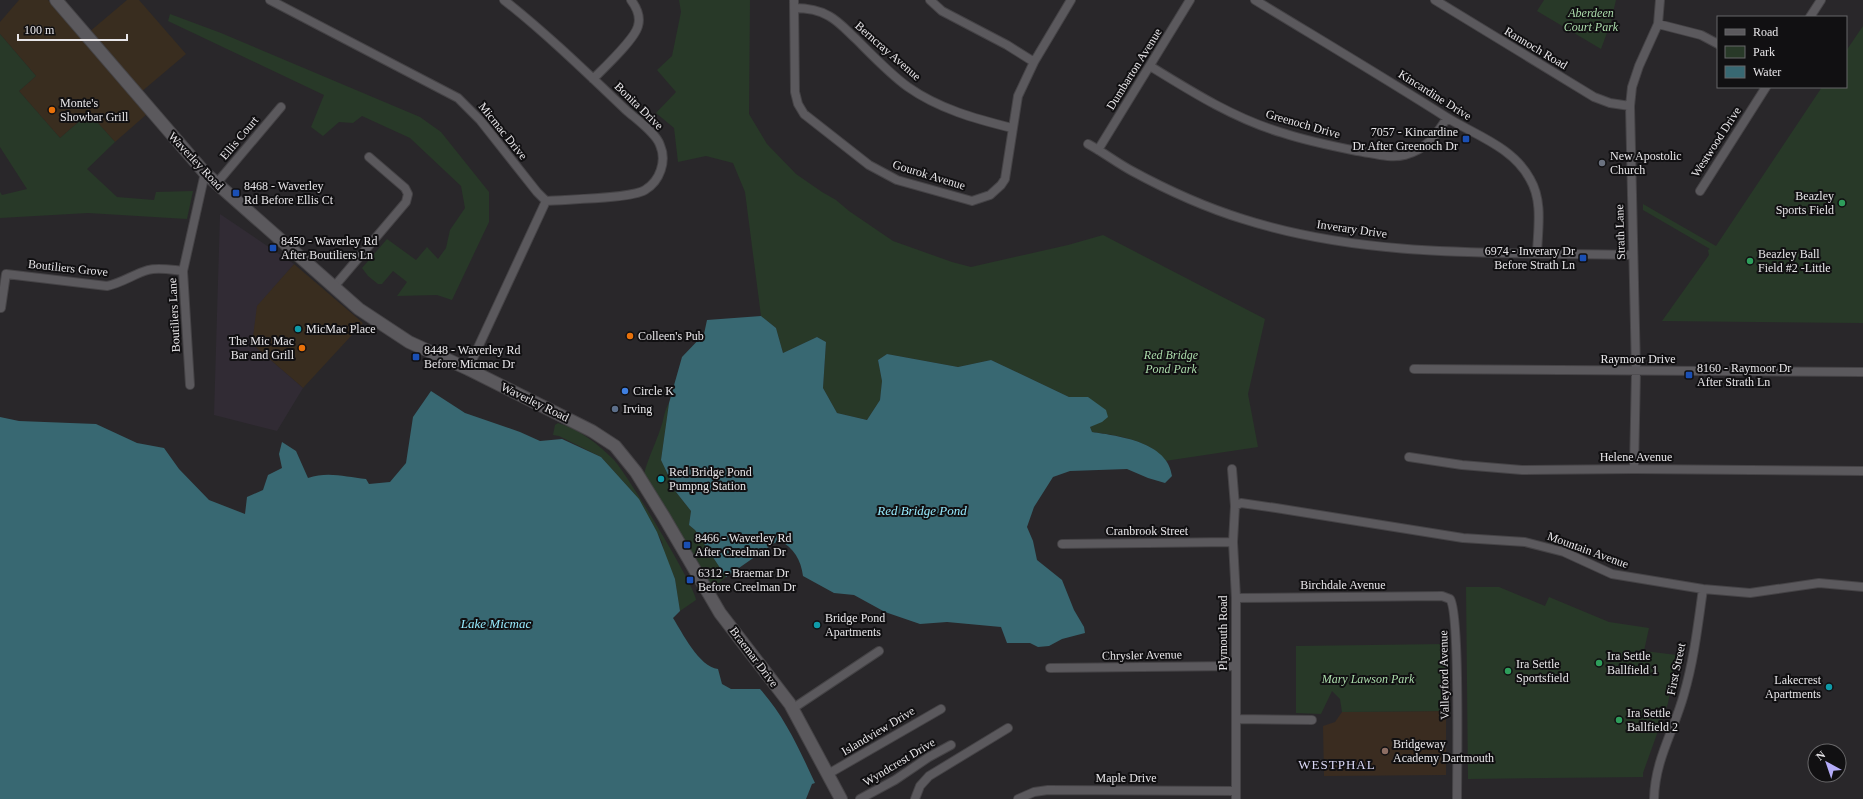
<svg xmlns="http://www.w3.org/2000/svg" width="1863" height="799" viewBox="0 0 1863 799" font-family="Georgia,serif">
  <style>
    .commercial { fill: #392d1f }
    .built { fill: #312b34 }
    .education { fill: #3a2c20 }
    .green { fill: #283928 }
    .water { fill: #386872 }
    .lines { fill: none; stroke-linecap: round; stroke-linejoin: round }
    .minor-casing { stroke: #454346; stroke-width: 10 }
    .secondary-casing { stroke: #454346; stroke-width: 14 }
    .minor { stroke: #5b595d; stroke-width: 8 }
    .secondary { stroke: #5b595d; stroke-width: 12 }
    .food-dot { fill: #e8710a; stroke: #111012; stroke-width: 1.5 }
    .transit-dot { fill: #1a4fb4; stroke: #111012; stroke-width: 1.5 }
    .worship-dot { fill: #6b7280; stroke: #111012; stroke-width: 1.5 }
    .leisure-dot { fill: #2e9e5b; stroke: #111012; stroke-width: 1.5 }
    .culture-dot { fill: #0f9aa8; stroke: #111012; stroke-width: 1.5 }
    .shop-dot { fill: #3f7fe0; stroke: #111012; stroke-width: 1.5 }
    .service-dot { fill: #5c6f8a; stroke: #111012; stroke-width: 1.5 }
    .education-dot { fill: #8d6e63; stroke: #111012; stroke-width: 1.5 }
    .labels { text-anchor: middle; stroke-width: 4; stroke-linejoin: round; paint-order: stroke }
    .park-label { font-size: 12px; font-style: italic; fill: #acddac; stroke: #111012 }
    .street-label { font-size: 12px; fill: #e8e6e9; stroke: #111012 }
    .poi-label { font-size: 12px; fill: #e8e6e9; stroke: #111012; text-anchor: start }
    .water-label { font-size: 13px; font-style: italic; fill: #96e9fc; stroke: #111012 }
    .neighbourhood-label { font-size: 13px; letter-spacing: 1px; fill: #dcdaf8; stroke: #111012 }
  </style>
  <rect width="100%" height="100%" fill="#29272a"/>
  <path class="commercial" d="M19,0H48L82,38L127,0H139L186,54L134,98L147,114L115,142L89,113L60,138L19,91L36,76L0,34V22Z
    M294,264L363,323L303,388L252,344L256,306Z"/>
  <path class="built" d="M220,214L294,264L257,306L252,344L303,388L277,431L214,415Z"/>
  <path class="education" d="M1446,711V775L1324,776L1323,726L1335,722L1342,712Z"/>
  <path class="green" d="M679,0H750L749,114L767,144L796,174L822,192L836,200L849,211L893,241L952,262L971,267L1068,245L1103,235L1265,319L1248,394L1258,447L1165,461C1152,440 1115,435 1092,432L1090,427L1094,425L1088,397H1069L991,360L958,367L887,354L878,360L882,381L880,400L867,420L837,413L823,388L826,342L817,337L783,353L776,328L761,316L745,192L733,163L706,156L678,162L674,128L656,113L676,92L657,70L672,56L681,12Z
    M1544,0H1616L1611,22L1601,49L1537,11Z
    M170,14L221,33L420,117L441,132L489,192V222L452,300L437,295L397,296L407,282L393,271L382,284H378L368,276L362,268L387,239L416,260L427,247L438,259L446,248L450,230L465,208L461,186L410,138L362,116L353,123L339,122L323,136L311,127L324,95L168,21Z
    M1863,26V323L1662,321L1709,255L1708,250L1710,249L1643,210V204L1716,246L1822,87H1846V51Z
    M0,34L36,76L19,91L60,138L89,113L115,142L87,169L117,197L154,200L156,192L193,191L187,219L88,213L0,218V192L2,195L27,189L0,147Z
    M669,403L661,460L676,492L691,511L689,525L695,530L726,577L712,589L644,474C648,458 656,443 661,427C664,419 664,411 669,403Z
    M558,423C579,429 598,444 613,459C625,470 697,590 696,600L680,611L675,579L664,553L662,542L639,499L601,457L559,436L553,435L555,425Z
    M1466,587H1499L1545,606L1549,597L1609,622L1649,628L1644,651L1677,655L1668,703L1643,773V777L1468,779Z
    M1445,644L1446,711L1342,712L1340,699L1332,691L1321,714L1296,713V646Z"/>
  <path class="water" d="M761,316L776,328L783,353L817,337L826,342L823,388L837,413L867,420L880,400L882,381L878,360L887,354L958,367L991,360L1069,397H1088L1106,410L1108,417L1102,422L1090,427L1092,432C1119,436 1168,442 1172,476L1165,483L1148,478L1127,469L1070,471L1053,477L1034,507L1027,527L1033,541L1037,560L1062,580L1074,610L1084,627L1085,633L1062,639L1049,646L1038,647L1030,643H1007L1001,627L947,622L920,624L885,612L854,595L834,593L803,576C801,560 794,548 779,540L726,577L695,530L689,525L691,511L676,492L661,460L669,403L682,357L704,334L707,320Z
    M431,391L465,413L520,432L540,441L562,439L601,457L639,499L657,532L675,579L680,611L673,618C682,632 699,667 718,669L722,684L731,689H760C785,717 799,749 815,783L812,784L806,799H0V417L19,421L96,424L137,443L164,448L179,469L209,500L245,514L247,497L263,490L268,475L282,468L279,454L282,442L296,451L308,478C328,471 346,477 366,479L369,484L390,482L406,463L413,417Z"/>
  <g class="lines">
    <g class="minor-casing">
      <path id="minor" d="M270,0L458,98L480,120L537,192L546,201L468,369
        M504,0C547,34 587,73 626,110C636,119 656,133 660,145C667,161 660,181 645,190C630,199 567,199 546,201
        M794,0L795,92L798,104L804,114L869,165L897,180L972,201L990,195L1001,185L1005,179L1018,96L1034,62L1071,0
        M930,0L942,11L1007,45L1034,62
        M1255,0C1319,39 1383,77 1446,117C1475,135 1513,147 1530,179C1543,201 1538,228 1537,253
        M1435,0L1594,97L1610,103L1630,106
        M794,8C806,8 819,10 829,16C840,22 848,32 857,40C873,56 890,74 908,87C939,109 976,119 1012,128
        M1810,17L1821,0
        M1658,24L1701,35L1718,44
        M1150,66C1192,92 1235,119 1283,133C1307,141 1332,146 1357,151C1372,153 1390,159 1405,155C1428,148 1435,136 1447,118
        M593,79C604,68 635,39 638,26C641,16 637,8 631,0
        M1088,144C1103,152 1117,163 1132,171C1167,190 1204,207 1243,219C1368,259 1503,252 1633,255
        M1098,150L1190,0
        M216,184L281,107
        M1700,191L1766,87
        M333,288L406,202L408,194L405,188L369,157
        M1,308L6,274L107,286C122,283 134,274 148,270C159,267 172,270 183,271
        M1414,369L1863,372
        M190,385L183,271L205,173
        M1409,457L1462,465L1522,470L1634,469L1863,471
        M1232,469L1235,506L1233,542L1236,598V799
        M1634,469L1636,371L1630,106L1632,87L1639,66L1658,24L1660,0
        M1235,506L1241,503L1276,508L1463,538L1525,542L1564,552L1612,574L1703,589L1750,593L1819,583L1863,587
        M1062,544L1233,542
        M1236,598L1442,596L1450,599C1460,612 1457,772 1457,799
        M1050,668L1235,666
        M792,709L879,651
        M1236,719L1312,720
        M828,774L941,709
        M860,799L895,780L929,757L951,745
        M915,799L920,786L929,776L1008,728
        M1018,799L1034,792L1048,790L1236,791
        M1654,799C1655,759 1674,731 1684,694C1694,660 1698,624 1703,589"/>
    </g>
    <g class="secondary-casing">
      <path id="secondary" d="M56,0L205,173L359,309L409,342L468,369L592,431L615,446L636,472L664,517L720,613L790,704L841,799"/>
    </g>
    <use href="#minor" class="minor"/>
    <use href="#secondary" class="secondary"/>
  </g>
  <g class="food-dot">
    <circle cx="52" cy="110" r="4"/>
    <circle cx="630" cy="336" r="4"/>
    <circle cx="302" cy="348" r="4"/>
  </g>
  <g class="transit-dot">
    <rect x="1462" y="135" width="8" height="8" rx="2"/>
    <rect x="232" y="189" width="8" height="8" rx="2"/>
    <rect x="269" y="244" width="8" height="8" rx="2"/>
    <rect x="1579" y="254" width="8" height="8" rx="2"/>
    <rect x="412" y="353" width="8" height="8" rx="2"/>
    <rect x="1685" y="371" width="8" height="8" rx="2"/>
    <rect x="683" y="541" width="8" height="8" rx="2"/>
    <rect x="686" y="576" width="8" height="8" rx="2"/>
  </g>
  <circle class="worship-dot" cx="1602" cy="163" r="4"/>
  <g class="leisure-dot">
    <circle cx="1842" cy="203" r="4"/>
    <circle cx="1750" cy="261" r="4"/>
    <circle cx="1599" cy="663" r="4"/>
    <circle cx="1508" cy="671" r="4"/>
    <circle cx="1619" cy="720" r="4"/>
  </g>
  <g class="culture-dot">
    <circle cx="298" cy="329" r="4"/>
    <circle cx="661" cy="479" r="4"/>
    <circle cx="817" cy="625" r="4"/>
    <circle cx="1829" cy="687" r="4"/>
  </g>
  <circle class="shop-dot" cx="625" cy="391" r="4"/>
  <circle class="service-dot" cx="615" cy="409" r="4"/>
  <circle class="education-dot" cx="1385" cy="751" r="4"/>
  <g class="labels">
    <g class="park-label">
      <text x="1591" y="17">Aberdeen<tspan x="1591" dy="14">Court Park</tspan></text>
      <text x="1171" y="359">Red Bridge<tspan x="1171" dy="14">Pond Park</tspan></text>
      <text x="1368" y="683">Mary Lawson Park</text>
    </g>
    <g class="street-label">
      <text transform="translate(1536 48) rotate(31)" y="4">Rannoch Road</text>
      <text transform="translate(888 51) rotate(41)" y="4">Berncray Avenue</text>
      <text transform="translate(1134 69) rotate(-58)" y="4">Dumbarton Avenue</text>
      <text transform="translate(1435 95) rotate(32)" y="4">Kincardine Drive</text>
      <text transform="translate(639 106) rotate(44)" y="4">Bonita Drive</text>
      <text transform="translate(1303 124) rotate(16)" y="4">Greenoch Drive</text>
      <text transform="translate(503 131) rotate(51)" y="4">Micmac Drive</text>
      <text transform="translate(239 138) rotate(-50)" y="4">Ellis Court</text>
      <text transform="translate(1716 142) rotate(-57)" y="4">Westwood Drive</text>
      <text transform="translate(196 161) rotate(47)" y="4">Waverley Road</text>
      <text transform="translate(929 175) rotate(17)" y="4">Gourok Avenue</text>
      <text transform="translate(1352 229) rotate(8)" y="4">Inverary Drive</text>
      <text transform="translate(1620 232) rotate(-92)" y="4">Strath Lane</text>
      <text transform="translate(68 268) rotate(6)" y="4">Boutiliers Grove</text>
      <text transform="translate(174 315) rotate(-93)" y="4">Boutiliers Lane</text>
      <text x="1638" y="363">Raymoor Drive</text>
      <text transform="translate(535 402) rotate(26)" y="4">Waverley Road</text>
      <text x="1636" y="461">Helene Avenue</text>
      <text x="1147" y="535">Cranbrook Street</text>
      <text transform="translate(1588 550) rotate(20)" y="4">Mountain Avenue</text>
      <text x="1343" y="589">Birchdale Avenue</text>
      <text transform="translate(1223 633) rotate(-90)" y="4">Plymouth Road</text>
      <text transform="translate(1142 655) rotate(-1)" y="4">Chrysler Avenue</text>
      <text transform="translate(754 657) rotate(53)" y="4">Braemar Drive</text>
      <text transform="translate(1676 669) rotate(-78)" y="4">First Street</text>
      <text transform="translate(1444 675) rotate(-91)" y="4">Valleyford Avenue</text>
      <text transform="translate(878 731) rotate(-31)" y="4">Islandview Drive</text>
      <text transform="translate(899 762) rotate(-31)" y="4">Wyndcrest Drive</text>
      <text x="1126" y="782">Maple Drive</text>
    </g>
    <g class="poi-label">
      <text x="60" y="107">Monte's<tspan x="60" dy="14">Showbar Grill</tspan></text>
      <text x="1458" y="136" text-anchor="end">7057 - Kincardine<tspan x="1458" dy="14">Dr After Greenoch Dr</tspan></text>
      <text x="1610" y="160">New Apostolic<tspan x="1610" dy="14">Church</tspan></text>
      <text x="244" y="190">8468 - Waverley<tspan x="244" dy="14">Rd Before Ellis Ct</tspan></text>
      <text x="1834" y="200" text-anchor="end">Beazley<tspan x="1834" dy="14">Sports Field</tspan></text>
      <text x="281" y="245">8450 - Waverley Rd<tspan x="281" dy="14">After Boutiliers Ln</tspan></text>
      <text x="1575" y="255" text-anchor="end">6974 - Inverary Dr<tspan x="1575" dy="14">Before Strath Ln</tspan></text>
      <text x="1758" y="258">Beazley Ball<tspan x="1758" dy="14">Field #2 -Little</tspan></text>
      <text x="306" y="333">MicMac Place</text>
      <text x="638" y="340">Colleen's Pub</text>
      <text x="294" y="345" text-anchor="end">The Mic Mac<tspan x="294" dy="14">Bar and Grill</tspan></text>
      <text x="424" y="354">8448 - Waverley Rd<tspan x="424" dy="14">Before Micmac Dr</tspan></text>
      <text x="1697" y="372">8160 - Raymoor Dr<tspan x="1697" dy="14">After Strath Ln</tspan></text>
      <text x="633" y="395">Circle K</text>
      <text x="623" y="413">Irving</text>
      <text x="669" y="476">Red Bridge Pond<tspan x="669" dy="14">Pumpng Station</tspan></text>
      <text x="695" y="542">8466 - Waverley Rd<tspan x="695" dy="14">After Creelman Dr</tspan></text>
      <text x="698" y="577">6312 - Braemar Dr<tspan x="698" dy="14">Before Creelman Dr</tspan></text>
      <text x="825" y="622">Bridge Pond<tspan x="825" dy="14">Apartments</tspan></text>
      <text x="1607" y="660">Ira Settle<tspan x="1607" dy="14">Ballfield 1</tspan></text>
      <text x="1516" y="668">Ira Settle<tspan x="1516" dy="14">Sportsfield</tspan></text>
      <text x="1821" y="684" text-anchor="end">Lakecrest<tspan x="1821" dy="14">Apartments</tspan></text>
      <text x="1627" y="717">Ira Settle<tspan x="1627" dy="14">Ballfield 2</tspan></text>
      <text x="1393" y="748">Bridgeway<tspan x="1393" dy="14">Academy Dartmouth</tspan></text>
    </g>
    <g class="water-label">
      <text x="922" y="515">Red Bridge Pond</text>
      <text x="496" y="628">Lake Micmac</text>
    </g>
    <g class="neighbourhood-label">
      <text x="1337" y="769">WESTPHAL</text>
    </g>
  </g>
  <rect x="1717" y="16" width="130" height="72" fill="#111012" stroke="#676668"/>
  <rect x="1725" y="29" width="20" height="6" fill="#5b595d" stroke="#676668"/>
  <text x="1753" y="36" font-size="12" fill="#e8e6e9">Road</text>
  <rect x="1725" y="46" width="20" height="12" fill="#283928" stroke="#676668"/>
  <text x="1753" y="56" font-size="12" fill="#e8e6e9">Park</text>
  <rect x="1725" y="66" width="20" height="12" fill="#386872" stroke="#676668"/>
  <text x="1753" y="76" font-size="12" fill="#e8e6e9">Water</text>
  <g transform="translate(1827 763) rotate(320)"><circle r="19" fill="#111012" stroke="#676668"/>
  <path d="M0-3L7 15L0 10L-7 15Z" fill="#b4acf9"/>
  <text y="-6" font-size="11" font-weight="bold" text-anchor="middle" fill="#e8e6e9">N</text>
  </g>
  <path d="M18 34v6h109v-6" fill="none" stroke="#e8e6e9" stroke-width="2"/>
  <text x="24" y="34" font-size="12" fill="#e8e6e9" stroke="#111012" stroke-width="3" paint-order="stroke">100 m</text>
</svg>
